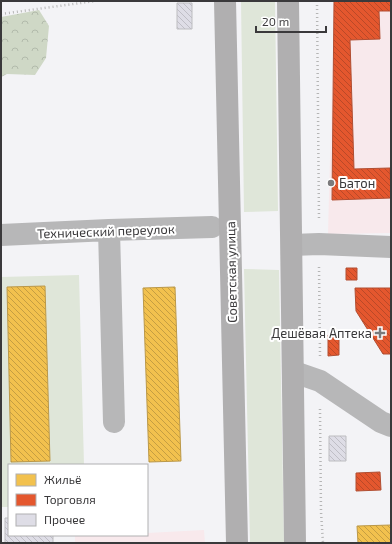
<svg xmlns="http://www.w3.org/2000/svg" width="392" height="544" viewBox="0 0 392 544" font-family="'Exo 2',sans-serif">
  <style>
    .commercial { fill: #f8e9ec }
    .green { fill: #dfe6d9 }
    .forest { fill: url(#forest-crowns) }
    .homes { fill: url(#homes-back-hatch); stroke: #bb9848 }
    .shops { fill: url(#shops-back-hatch); stroke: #b14e32 }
    .building { fill: url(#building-back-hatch); stroke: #bdbdc0 }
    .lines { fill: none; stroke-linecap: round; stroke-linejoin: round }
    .path { stroke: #b5b5b5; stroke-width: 2.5; stroke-dasharray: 1 3; stroke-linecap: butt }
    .minor { stroke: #b7b7b8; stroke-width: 22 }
    .major { stroke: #b0afb0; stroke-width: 22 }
    .poi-dot { fill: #7b7a7c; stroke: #fff; stroke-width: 1.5 }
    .labels { text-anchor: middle; stroke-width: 4; stroke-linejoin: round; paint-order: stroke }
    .poi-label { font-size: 13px; fill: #3a393b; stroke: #fff; text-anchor: start }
    .street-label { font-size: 13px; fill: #3a393b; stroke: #fff }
  </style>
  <defs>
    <pattern id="forest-crowns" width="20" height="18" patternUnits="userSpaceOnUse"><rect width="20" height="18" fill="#cfd8c6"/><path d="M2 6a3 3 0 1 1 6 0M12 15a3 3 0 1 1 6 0" fill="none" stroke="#b2baab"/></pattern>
    <pattern id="homes-back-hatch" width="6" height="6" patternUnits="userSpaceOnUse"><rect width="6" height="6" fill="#f2c14e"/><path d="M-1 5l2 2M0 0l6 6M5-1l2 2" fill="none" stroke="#c59e42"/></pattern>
    <pattern id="shops-back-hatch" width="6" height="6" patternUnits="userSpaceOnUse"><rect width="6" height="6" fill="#e4572e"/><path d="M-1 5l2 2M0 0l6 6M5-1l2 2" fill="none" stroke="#ba4928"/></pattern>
    <pattern id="building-back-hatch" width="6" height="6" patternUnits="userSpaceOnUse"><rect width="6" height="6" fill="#dedde6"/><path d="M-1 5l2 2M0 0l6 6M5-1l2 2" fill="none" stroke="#bfbec6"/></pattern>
  </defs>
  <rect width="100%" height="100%" fill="#f3f3f6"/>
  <path class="commercial" d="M334,1H391V233L328,234Z
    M204,530L205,543H75V536L147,535V533Z"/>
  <path class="green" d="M241,1H275L278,211L244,212Z
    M244,269L279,270L284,543H250Z
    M79,275L84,465H9V507H1V277Z"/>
  <path class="forest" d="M39,10L49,26L46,58L35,75L7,74L1,77V17Z"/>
  <path class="homes" d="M45,286L50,461L11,462L7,287Z
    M175,287L181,461L149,462L143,288Z
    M391,525V543H358L357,526Z"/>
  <path class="shops" d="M334,1H391V11H379L380,39L350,40L354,169L390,168L391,198L332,200Z
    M346,268H357V280H346Z
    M355,288H391V354H383L356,311Z
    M328,335H339V355L328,356Z
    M380,472L381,490L356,491V473Z"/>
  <path class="building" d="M177,3H192V29H177Z
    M329,436H346V461H329Z
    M5,518H9V535H53V543H5Z"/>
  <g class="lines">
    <path class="path" d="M317,1L319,220
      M1,14L95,1
      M319,267L320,356
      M320,409L321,512L323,543"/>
    <path class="minor" d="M109,230L114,422
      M1,235L109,230L212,227
      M292,245L319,244L391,247
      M294,372L320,381L381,422L391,426"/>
    <path class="major" d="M225,1L237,543
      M288,1L295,543"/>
  </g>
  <g class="poi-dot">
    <circle cx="331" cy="183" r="4"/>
    <path d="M378 327h4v4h4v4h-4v4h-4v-4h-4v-4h4z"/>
  </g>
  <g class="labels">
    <g class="poi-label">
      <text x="339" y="188">Батон</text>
      <text x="372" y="338" text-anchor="end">Дешёвая Аптека</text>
    </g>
    <g class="street-label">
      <text transform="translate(106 231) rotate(-2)" y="5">Технический переулок</text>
      <text transform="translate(231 272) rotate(-91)" y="5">Советская улица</text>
    </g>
  </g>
  <rect width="392" height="544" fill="none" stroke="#3a393b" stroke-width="4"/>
  <rect x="8" y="464" width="140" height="72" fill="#ffffff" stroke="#b0b0b1"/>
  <rect x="16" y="474" width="20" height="12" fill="#f2c14e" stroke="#b0b0b1"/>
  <text x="44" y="484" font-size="12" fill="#3a393b">Жильё</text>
  <rect x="16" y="494" width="20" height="12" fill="#e4572e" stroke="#b0b0b1"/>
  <text x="44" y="504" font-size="12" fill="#3a393b">Торговля</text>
  <rect x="16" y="514" width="20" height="12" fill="#dedde6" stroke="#b0b0b1"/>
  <text x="44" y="524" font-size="12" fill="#3a393b">Прочее</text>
  <path d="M256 26v6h70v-6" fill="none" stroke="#3a393b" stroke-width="2"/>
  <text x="262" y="26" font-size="12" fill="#3a393b" stroke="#ffffff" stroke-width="3" paint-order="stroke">20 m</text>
</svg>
